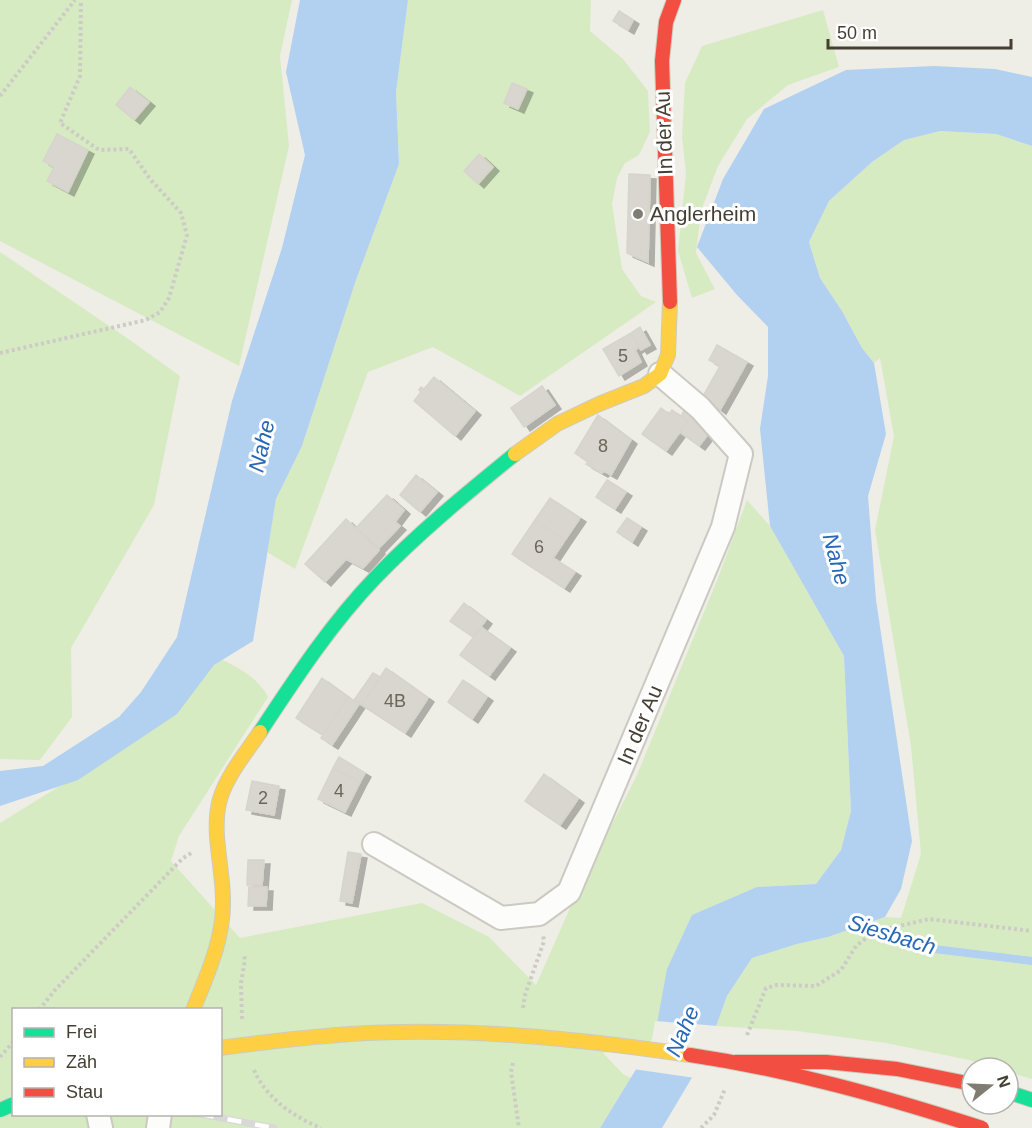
<svg xmlns="http://www.w3.org/2000/svg" width="1032" height="1128" viewBox="0 0 1032 1128" font-family="Helvetica,sans-serif">
  <style>
    .green { fill: #d7ebc3; fill-rule: evenodd }
    .water { fill: #b2d0f0 }
    .pier { fill: #eeede6 }
    .lines { fill: none; stroke-linecap: round; stroke-linejoin: round }
    .stream { stroke: #b2d0f0; stroke-width: 8 }
    .building { fill: #d8d6ce; stroke: #d7d4cc; stroke-width: 1.5; filter: url(#shadow) }
    .street-casing { stroke: #cbc9c2; stroke-width: 26 }
    .fast-casing { stroke: #cecbbc; stroke-width: 16 }
    .slow-casing { stroke: #cecbbc; stroke-width: 16 }
    .jam-casing { stroke: #cecbbc; stroke-width: 16 }
    .path { stroke: #cdcbc6; stroke-width: 4; stroke-dasharray: 3 3; stroke-linecap: butt }
    .street { stroke: #fcfcfb; stroke-width: 22 }
    .fast { stroke: #16e098; stroke-width: 14 }
    .slow { stroke: #ffcf43; stroke-width: 14 }
    .jam { stroke: #f24e42; stroke-width: 14 }
    .rail-casing { stroke: #d8d8d7; stroke-width: 7 }
    .rail { stroke: #fff; stroke-width: 4.5; stroke-dasharray: 14; stroke-linecap: butt }
    .fast-bridge-casing { stroke: #cecbbc; stroke-width: 16; stroke-linecap: butt }
    .slow-bridge-casing { stroke: #cecbbc; stroke-width: 16; stroke-linecap: butt }
    .jam-bridge-casing { stroke: #cecbbc; stroke-width: 16; stroke-linecap: butt }
    .fast-bridge { stroke: #16e098; stroke-width: 14 }
    .slow-bridge { stroke: #ffcf43; stroke-width: 14 }
    .jam-bridge { stroke: #f24e42; stroke-width: 14 }
    .poi-dot { fill: #807c71; stroke: #fff; stroke-width: 2 }
    .labels { text-anchor: middle; stroke-width: 6; stroke-linejoin: round; paint-order: stroke }
    .number-label { font-size: 18px; fill: #6a665a }
    .street-label { font-size: 21px; fill: #443f32; stroke: #fff }
    .poi-label { font-size: 21px; fill: #443f32; stroke: #fff; text-anchor: start }
    .water-label { font-size: 22px; font-style: italic; fill: #2668b6; stroke: #fff }
  </style>
  <defs>
    <filter id="shadow"><feDropShadow dx="6" dy="4" stdDeviation="0" flood-color="#0004"/></filter>
  </defs>
  <rect width="100%" height="100%" fill="#eeede6"/>
  <path class="green" d="M0,0H292L280,56L289,146L239,366L0,241Z
    M408,0H591L590,31L623,59L648,91L650,132L639,155L625,163L617,178L612,204L622,269L641,296L656,302L520,396L433,347L368,372L295,569L267,552L276,499L302,446L355,283L399,164L396,92Z
    M823,10L839,67L788,85L747,119L718,166L701,211L696,253L715,289L692,298L678,251L686,173L682,137L685,83L702,46Z
    M940,131L996,134L1032,146V1079L1008,1072V1068H995L969,1060L886,1043L797,1031L716,1026L727,996L752,958L797,944L828,937L885,917L901,918L921,854L911,746L875,530L894,436L880,358L874,363L862,348L842,311L820,278L809,242L829,201L872,162L904,140Z
    M0,252L127,338L180,376L154,505L71,648L72,717L40,760L0,759Z
    M747,500L770,526L844,656L851,811L841,850L816,884L757,887L654,1040L603,1053L623,1074L631,1078L600,1128H0V823L126,745L217,657C238,668 257,676 268,697L179,836L171,861L240,938L422,903L489,937L536,985L574,899L637,775L718,578ZM14,1010H220V1114H14Z"/>
  <path class="water" d="M300,0H408L396,92L399,164L355,283L302,446L276,499L253,641L214,665L177,714L78,780L0,806V771L43,766L119,717L141,692L177,637L232,401L282,248L305,155L286,72Z
    M934,66L995,69L1032,77V146L996,134L940,131L904,140L872,162L829,201L809,242L820,278L842,311L862,348L874,363L886,434L868,496L876,600L912,841L901,889L885,917L828,937L797,944L752,958L727,996L706,1054L662,1128H600L654,1040L667,969L692,915L757,887L816,884L841,850L851,811L844,656L770,526L760,429L768,376V327L737,295L697,247L723,179L764,109L846,70Z"/>
  <path class="pier" d="M655,1021L719,1026L708,1055L695,1078L633,1069L652,1039Z"/>
  <g class="lines">
    <path class="stream" d="M853,922L918,947L1032,961"/>
  </g>
  <path class="building" d="M619,11L633,20L628,30L613,21Z
    M512,83L527,89L518,109L504,103Z
    M130,87L149,102L134,120L116,105Z
    M57,134L88,150L68,192L47,181L54,167L43,161Z
    M479,154L493,167L478,184L464,171Z
    M629,174L650,175L648,262L627,253Z
    M640,327L650,345L641,350L631,333Z
    M631,333L639,347L635,350L641,362L619,376L603,349Z
    M717,345L747,362L720,410L703,396L720,366L709,360Z
    M434,377L475,411L455,436L414,401L421,392L419,390L421,387L424,389Z
    M542,386L555,405L524,427L511,408Z
    M661,408L669,414L672,410L688,421L666,451L642,434Z
    M686,408L709,433L699,446L680,432L688,421L681,416Z
    M598,415L631,440L611,475L604,471L602,473L586,464L588,462L575,453Z
    M416,475L437,492L420,512L400,495Z
    M607,480L626,492L615,509L596,497Z
    M387,495L404,510L395,522L400,526L379,548L356,528Z
    M550,498L580,518L565,540L535,520Z
    M627,518L641,527L632,542L617,532Z
    M346,519L379,550L363,568L346,559L325,582L305,564Z
    M535,520L565,540L553,558L575,572L564,588L512,554Z
    M464,603L486,620L473,637L450,621Z
    M481,627L510,648L489,676L460,655Z
    M386,668L428,698L405,733L362,705Z
    M373,673L380,677L362,705L354,700Z
    M322,678L348,697L323,735L296,718Z
    M463,680L487,697L472,719L448,702Z
    M348,697L359,704L332,745L321,738Z
    M339,757L365,773L360,782L333,768Z
    M333,768L360,782L345,812L318,799Z
    M544,774L578,799L560,825L525,801Z
    M252,781L279,786L274,815L246,810Z
    M348,852L361,854L352,903L340,901Z
    M248,860H264L262,885H247Z
    M249,887H267L266,906H248Z"/>
  <g class="lines">
    <g class="street-casing">
      <path id="street" d="M374,844L501,918L539,914L569,892L723,527L741,454L700,408L660,374
        M98,1114L101,1128
        M158,1128L160,1114"/>
    </g>
    <g class="fast-casing">
      <path id="fast" d="M260,732C295,679 330,625 375,578C417,534 467,493 515,454
        M1008,1092L1032,1100"/>
    </g>
    <g class="slow-casing">
      <path id="slow" d="M515,454L557,424L599,404L644,386L660,374L668,355L670,302
        M193,1010C207,975 224,939 223,900C223,867 211,831 220,799C227,775 246,753 260,732"/>
    </g>
    <g class="jam-casing">
      <path id="jam" d="M670,302L662,61L666,22L674,0"/>
    </g>
    <path class="path" d="M0,96L75,0
      M0,353L146,320L160,312L169,298L187,235L181,213L150,179L129,149L99,150L60,123L80,76L81,0
      M523,1008L525,995L544,941L543,935
      M39,1010L55,990L183,858L193,852
      M242,1019L241,983L245,960L244,955
      M747,1035L766,988L777,985L816,986L841,970L856,946L874,932L929,919L1032,931
      M0,1057L14,1041
      M513,1063L511,1072L519,1128
      M254,1070C266,1098 294,1117 321,1128
      M701,1128L714,1115L725,1089"/>
    <use href="#street" class="street"/>
    <use href="#fast" class="fast"/>
    <use href="#slow" class="slow"/>
    <use href="#jam" class="jam"/>
    <g class="rail-casing">
      <path id="rail" d="M200,1114L274,1128"/>
    </g>
    <use href="#rail" class="rail"/>
    <g class="fast-bridge-casing">
      <path id="fast-bridge" d="M0,1110L14,1104"/>
    </g>
    <g class="slow-bridge-casing">
      <path id="slow-bridge" d="M220,1048C279,1040 338,1033 398,1032C495,1030 594,1041 690,1055"/>
    </g>
    <g class="jam-bridge-casing">
      <path id="jam-bridge" d="M690,1055C790,1070 886,1097 982,1128
        M735,1062H826L897,1069L972,1084"/>
    </g>
    <use href="#fast-bridge" class="fast-bridge"/>
    <use href="#slow-bridge" class="slow-bridge"/>
    <use href="#jam-bridge" class="jam-bridge"/>
  </g>
  <circle class="poi-dot" cx="638" cy="214" r="6"/>
  <g class="labels">
    <g class="number-label">
      <text x="623" y="362">5</text>
      <text x="603" y="452">8</text>
      <text x="539" y="553">6</text>
      <text x="395" y="707">4B</text>
      <text x="339" y="797">4</text>
      <text x="263" y="804">2</text>
    </g>
    <g class="street-label">
      <text transform="translate(664 133) rotate(-92)" y="7">In der Au</text>
      <text transform="translate(640 725) rotate(-67)" y="7">In der Au</text>
    </g>
    <g class="poi-label">
      <text x="650" y="221">Anglerheim</text>
    </g>
    <g class="water-label">
      <text transform="translate(261 446) rotate(-77)" y="8">Nahe</text>
      <text transform="translate(837 559) rotate(75)" y="8">Nahe</text>
      <text transform="translate(892 934) rotate(17)" y="8">Siesbach</text>
      <text transform="translate(682 1031) rotate(-67)" y="8">Nahe</text>
    </g>
  </g>
  <rect x="12" y="1008" width="210" height="108" fill="#ffffff" stroke="#b4b2ad" stroke-width="1.5"/>
  <rect x="24" y="1028" width="30" height="9" fill="#16e098" stroke="#b4b2ad" stroke-width="1.5"/>
  <text x="66" y="1038" font-size="18" fill="#443f32">Frei</text>
  <rect x="24" y="1058" width="30" height="9" fill="#ffcf43" stroke="#b4b2ad" stroke-width="1.5"/>
  <text x="66" y="1068" font-size="18" fill="#443f32">Zäh</text>
  <rect x="24" y="1088" width="30" height="9" fill="#f24e42" stroke="#b4b2ad" stroke-width="1.5"/>
  <text x="66" y="1098" font-size="18" fill="#443f32">Stau</text>
  <g transform="translate(990 1086) rotate(72)"><circle r="28" fill="#ffffff" stroke="#b4b2ad" stroke-width="1.5"/>
  <path d="M0-4.5L10 22L0 15L-10 22Z" fill="#807c71"/>
  <text y="-9" font-size="16" font-weight="bold" text-anchor="middle" fill="#443f32">N</text>
  </g>
  <path d="M828 39v9h183v-9" fill="none" stroke="#443f32" stroke-width="3"/>
  <text x="837" y="39" font-size="18" fill="#443f32" stroke="#ffffff" stroke-width="4.5" paint-order="stroke">50 m</text>
</svg>
